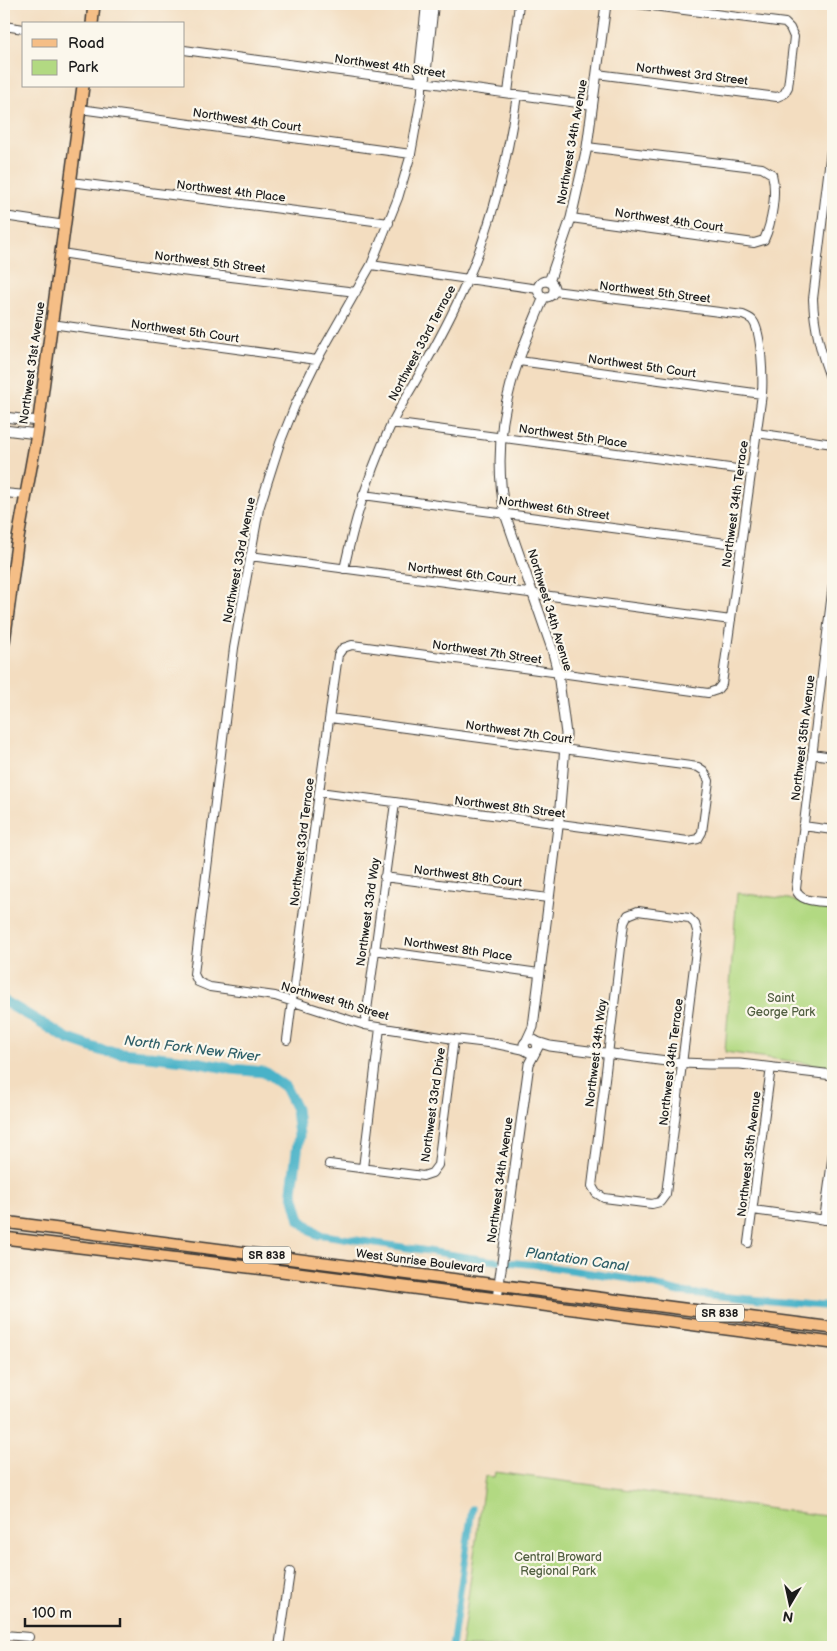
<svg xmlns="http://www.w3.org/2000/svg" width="837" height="1651" viewBox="0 0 837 1651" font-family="'Balsamiq Sans',sans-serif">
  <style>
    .green { fill: #b2d982; stroke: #677a4f }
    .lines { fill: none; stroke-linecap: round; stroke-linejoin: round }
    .canal { stroke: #49b2c8; stroke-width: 7 }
    .river { stroke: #49b2c8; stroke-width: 11 }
    .minor-casing { stroke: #3c3935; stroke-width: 10 }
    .tertiary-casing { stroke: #3c3935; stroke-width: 11 }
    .primary-casing { stroke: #3c3935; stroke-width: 14 }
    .minor { stroke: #fff; stroke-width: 8 }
    .tertiary { stroke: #fff; stroke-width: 9 }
    .primary { stroke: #f5be86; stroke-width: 11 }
    .labels { text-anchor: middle; stroke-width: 4.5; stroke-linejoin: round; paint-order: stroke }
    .shield { fill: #fbf7ec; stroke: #5f5e5a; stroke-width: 1 }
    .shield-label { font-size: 11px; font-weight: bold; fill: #1c1c1c }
    .street-label { font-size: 12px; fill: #1c1c1c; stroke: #fbf7ec }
    .park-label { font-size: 12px; fill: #505e40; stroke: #fbf7ec }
    .water-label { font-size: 14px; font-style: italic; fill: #306069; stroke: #fbf7ec }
  </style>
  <rect width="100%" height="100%" fill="#fbf7ec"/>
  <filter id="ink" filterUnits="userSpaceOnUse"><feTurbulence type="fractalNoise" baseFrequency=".02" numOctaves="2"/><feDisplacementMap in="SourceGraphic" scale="10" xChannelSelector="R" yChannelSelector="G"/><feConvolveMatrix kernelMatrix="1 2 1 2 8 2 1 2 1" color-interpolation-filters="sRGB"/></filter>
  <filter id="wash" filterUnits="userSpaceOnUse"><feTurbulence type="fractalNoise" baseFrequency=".0096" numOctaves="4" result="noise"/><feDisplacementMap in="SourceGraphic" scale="20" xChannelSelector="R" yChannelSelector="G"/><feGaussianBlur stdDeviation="1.12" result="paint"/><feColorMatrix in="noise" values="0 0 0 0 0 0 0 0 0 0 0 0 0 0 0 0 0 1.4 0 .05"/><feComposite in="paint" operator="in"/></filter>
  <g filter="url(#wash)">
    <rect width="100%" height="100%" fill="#f3ddc0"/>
    <path class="green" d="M737,893L789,899L804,904L833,908V1067L725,1052Z
      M495,1472L833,1517V1647H461L485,1476L494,1477Z"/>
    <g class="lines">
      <path class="canal" d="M317,1234L487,1260L537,1265L630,1279L679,1292L833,1307
        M452,1647L472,1509"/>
      <path class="river" d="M4,1001L68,1039L103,1051L185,1060L232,1069L264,1072L285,1087L296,1109L299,1135L292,1191L300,1220L317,1234"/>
    </g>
  </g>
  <g filter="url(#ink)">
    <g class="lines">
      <g class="minor-casing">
        <path id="minor" d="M426,4L419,72L422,81V92L411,154L398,198L371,265L317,360L296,403L280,443L259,509L234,648L194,974L198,982L210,987L275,996L365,1025L454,1039L496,1044L525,1050
          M4,26L24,29
          M184,50L593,105
          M597,74L777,97L784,94L788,87L794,37L790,28L785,23L637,4
          M422,81L426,77L434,4
          M508,93L519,4
          M80,109L411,154
          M833,133L813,299C814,328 822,358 833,385
          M71,182L389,223
          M4,216L65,225
          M571,218L754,243L764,240C772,223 777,192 772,174L762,168L587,147
          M61,253L181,271L356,292
          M371,265L538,289
          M51,324L317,360
          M519,361L762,394
          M391,423L752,471
          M756,433L833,444
          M4,493L26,495
          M363,495L741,545
          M250,556L731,620
          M344,569C355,519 369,471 391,425C398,410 407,396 415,382C434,349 452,316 467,281C493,222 508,158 517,95
          M833,584L796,889C799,903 821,901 833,903
          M812,754L833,757
          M319,792L688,841L698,839L702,832L709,781L704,771L698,767L330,718
          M803,826L833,830
          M384,877L548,898
          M638,911L689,918L695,924L698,934L666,1194L660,1202L652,1204L604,1198L596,1193L592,1186L624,923L628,915Z
          M374,950L539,973
          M365,1025L395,803
          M287,1040L319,792L338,655L343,648L352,645L708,693L717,690L722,684L762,394C763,379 762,333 753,321C751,318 747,317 743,315L554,291
          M329,1164L423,1176L432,1173L438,1165L454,1039
          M363,1168L380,1028
          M753,1210L833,1221
          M824,1220L833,1153
          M748,1243L771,1067
          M4,1635L29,1637
          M279,1647L290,1572"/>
      </g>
      <g class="tertiary-casing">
        <path id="tertiary" d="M538 289a8 8 0 1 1 16 0a8 8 0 1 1-16 0Z
          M549,282L571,218L587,147L606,4
          M4,417L38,421
          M4,430L37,434
          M527,1040L533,1027L559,819L566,734L558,673L552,649L505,514C497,471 499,426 511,384C519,354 532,326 544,297
          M537,1042L550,1046L682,1063L709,1064H740L833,1075
          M497,1299L529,1064L538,1047L536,1041C531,1038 527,1039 524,1044L525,1050L530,1053L535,1052"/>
      </g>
      <g class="primary-casing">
        <path id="primary" d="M92,24L94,4
          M4,642L17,544L37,434L83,86
          M4,1222L833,1328
          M4,1238L290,1272L833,1343"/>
      </g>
      <use href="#minor" class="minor"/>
      <use href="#tertiary" class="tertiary"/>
      <use href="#primary" class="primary"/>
    </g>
  </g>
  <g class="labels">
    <g class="shield">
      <rect x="243" y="1246.5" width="48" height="17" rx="4"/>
      <rect x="696" y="1304.5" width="48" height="17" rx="4"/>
    </g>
    <g class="shield-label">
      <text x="267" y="1259">SR 838</text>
      <text x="720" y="1317">SR 838</text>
    </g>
    <g class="street-label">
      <text transform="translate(390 66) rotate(8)" y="4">Northwest 4th Street</text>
      <text transform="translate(692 74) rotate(7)" y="4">Northwest 3rd Street</text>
      <text transform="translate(247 120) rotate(8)" y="4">Northwest 4th Court</text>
      <text transform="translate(572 142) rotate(-80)" y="4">Northwest 34th Avenue</text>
      <text transform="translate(231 191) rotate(7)" y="4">Northwest 4th Place</text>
      <text transform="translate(669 220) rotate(8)" y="4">Northwest 4th Court</text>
      <text transform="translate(210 262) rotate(7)" y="4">Northwest 5th Street</text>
      <text transform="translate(655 292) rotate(7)" y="4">Northwest 5th Street</text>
      <text transform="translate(185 331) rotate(8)" y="4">Northwest 5th Court</text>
      <text transform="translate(422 343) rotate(-62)" y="4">Northwest 33rd Terrace</text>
      <text transform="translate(32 363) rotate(-82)" y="4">Northwest 31st Avenue</text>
      <text transform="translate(642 366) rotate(8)" y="4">Northwest 5th Court</text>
      <text transform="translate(573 436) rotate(8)" y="4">Northwest 5th Place</text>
      <text transform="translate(735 504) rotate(-82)" y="4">Northwest 34th Terrace</text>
      <text transform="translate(554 508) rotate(8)" y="4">Northwest 6th Street</text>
      <text transform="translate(239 560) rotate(-79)" y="4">Northwest 33rd Avenue</text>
      <text transform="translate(462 573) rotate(7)" y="4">Northwest 6th Court</text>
      <text transform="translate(550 610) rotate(73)" y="4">Northwest 34th Avenue</text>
      <text transform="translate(487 652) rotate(8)" y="4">Northwest 7th Street</text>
      <text transform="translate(519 732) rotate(8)" y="4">Northwest 7th Court</text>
      <text transform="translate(803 738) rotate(-83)" y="4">Northwest 35th Avenue</text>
      <text transform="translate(510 807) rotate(7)" y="4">Northwest 8th Street</text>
      <text transform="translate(302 842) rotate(-83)" y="4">Northwest 33rd Terrace</text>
      <text transform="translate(468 876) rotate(7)" y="4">Northwest 8th Court</text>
      <text transform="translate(368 912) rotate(-82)" y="4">Northwest 33rd Way</text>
      <text transform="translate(458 949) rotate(8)" y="4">Northwest 8th Place</text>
      <text transform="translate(335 1001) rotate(16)" y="4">Northwest 9th Street</text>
      <text transform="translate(596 1053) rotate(-83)" y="4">Northwest 34th Way</text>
      <text transform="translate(671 1062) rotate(-83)" y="4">Northwest 34th Terrace</text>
      <text transform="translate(433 1105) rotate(-82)" y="4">Northwest 33rd Drive</text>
      <text transform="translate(749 1154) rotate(-83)" y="4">Northwest 35th Avenue</text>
      <text transform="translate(500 1180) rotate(-82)" y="4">Northwest 34th Avenue</text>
      <text transform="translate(420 1261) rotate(7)" y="4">West Sunrise Boulevard</text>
    </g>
    <g class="park-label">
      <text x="781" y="1002">Saint<tspan x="781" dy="14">George Park</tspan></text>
      <text x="558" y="1561">Central Broward<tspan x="558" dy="14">Regional Park</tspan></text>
    </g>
    <g class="water-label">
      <text transform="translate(192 1048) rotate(7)" y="5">North Fork New River</text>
      <text transform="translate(577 1259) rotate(8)" y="5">Plantation Canal</text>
    </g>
  </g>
  <rect width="837" height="1651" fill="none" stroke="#fbf7ec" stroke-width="20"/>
  <rect x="22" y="22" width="162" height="65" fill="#fbf7ec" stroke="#a29f99"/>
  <rect x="32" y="39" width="25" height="8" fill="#f5be86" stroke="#a29f99"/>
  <text x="68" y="48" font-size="15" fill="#1c1c1c">Road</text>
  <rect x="32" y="60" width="25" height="15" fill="#b2d982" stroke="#a29f99"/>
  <text x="68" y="72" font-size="15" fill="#1c1c1c">Park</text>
  <g transform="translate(790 1604) rotate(189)" stroke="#fbf7ec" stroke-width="4" paint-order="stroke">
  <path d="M0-4L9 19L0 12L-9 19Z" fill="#1c1c1c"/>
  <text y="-8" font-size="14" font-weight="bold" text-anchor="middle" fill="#1c1c1c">N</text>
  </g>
  <path d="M25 1618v8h95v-8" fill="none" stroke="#1c1c1c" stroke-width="2.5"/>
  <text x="32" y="1618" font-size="15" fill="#1c1c1c" stroke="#fbf7ec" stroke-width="4" paint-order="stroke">100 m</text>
</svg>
